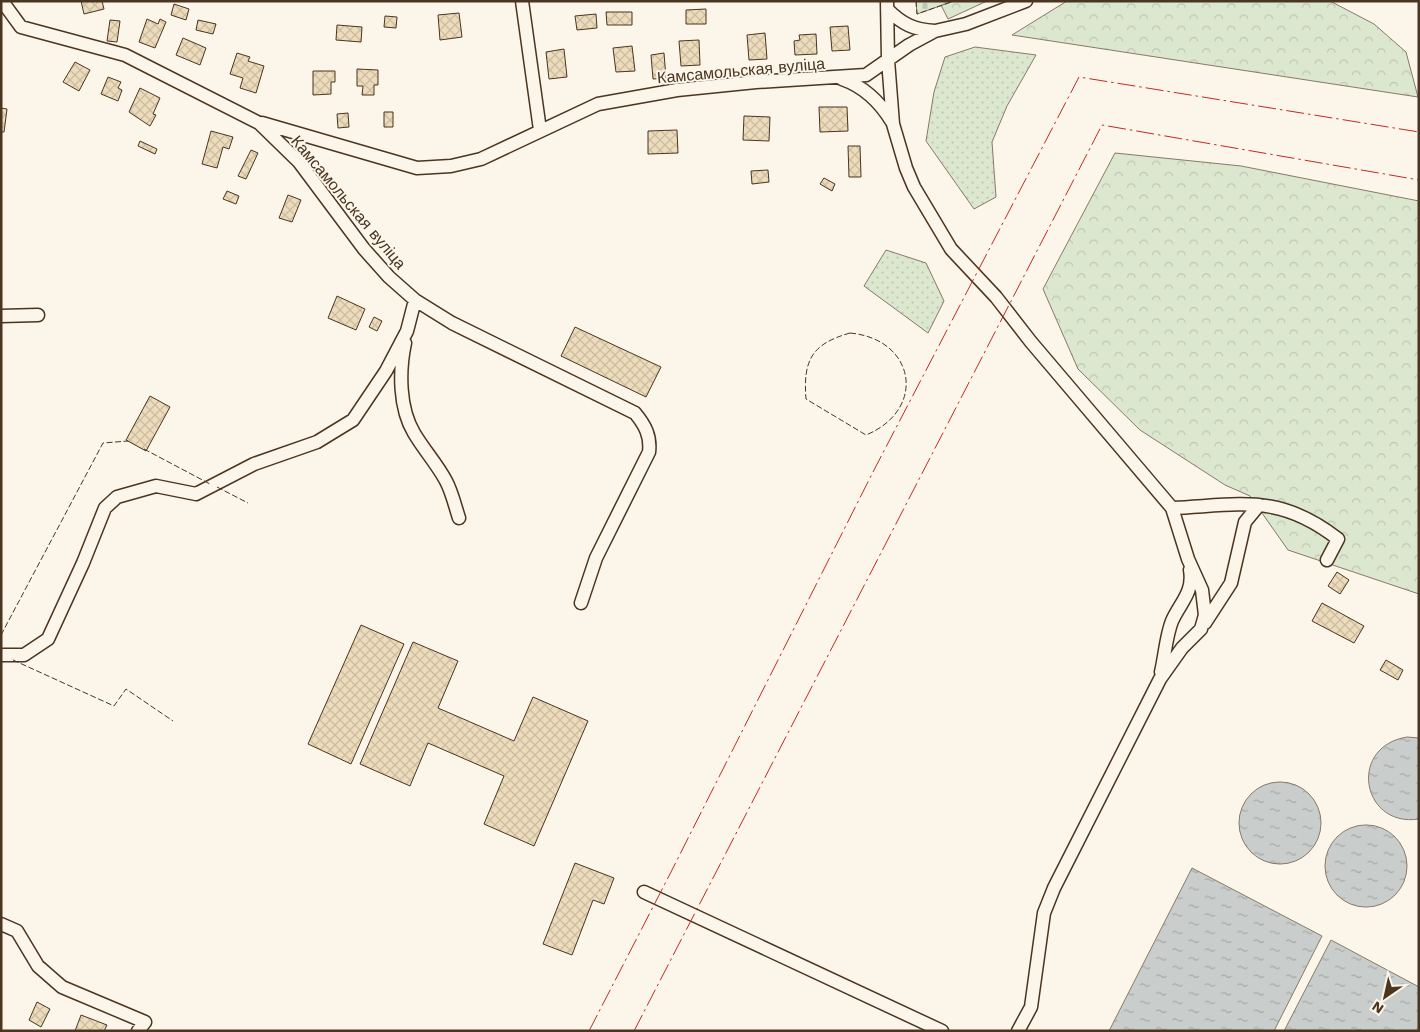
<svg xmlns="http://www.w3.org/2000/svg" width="1420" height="1032" viewBox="0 0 1420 1032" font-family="'Work Sans',sans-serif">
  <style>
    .grass { fill: url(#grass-dots); stroke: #887966 }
    .forest { fill: url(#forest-crowns); stroke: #887966 }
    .cemetery { fill: url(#cemetery-stones); stroke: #887966 }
    .water { fill: url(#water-ripples); stroke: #887966 }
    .building { fill: url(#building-cross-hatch); stroke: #4a3520 }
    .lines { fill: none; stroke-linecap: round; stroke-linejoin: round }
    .street-casing { stroke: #4a3520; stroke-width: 15 }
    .street { stroke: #fbf6e9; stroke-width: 12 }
    .fence { stroke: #4a3520; stroke-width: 1; stroke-dasharray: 6 2.5; stroke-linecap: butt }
    .power { stroke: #c62828; stroke-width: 1; stroke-dasharray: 18 4 2.5 4; stroke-linecap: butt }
    .labels { text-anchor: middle; stroke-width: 4; stroke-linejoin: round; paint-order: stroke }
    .street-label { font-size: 16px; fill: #4a3520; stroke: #fbf6e9 }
  </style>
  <defs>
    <pattern id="grass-dots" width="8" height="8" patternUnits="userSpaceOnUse" patternTransform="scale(1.25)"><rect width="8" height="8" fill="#dce7d0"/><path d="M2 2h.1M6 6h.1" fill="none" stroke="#bec7b2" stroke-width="1.8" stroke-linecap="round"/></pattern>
    <pattern id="forest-crowns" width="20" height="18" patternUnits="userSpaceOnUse" patternTransform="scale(1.25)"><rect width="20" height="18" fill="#dce7d0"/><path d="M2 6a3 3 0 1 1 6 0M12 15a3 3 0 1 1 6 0" fill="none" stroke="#bec7b2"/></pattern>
    <pattern id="cemetery-stones" width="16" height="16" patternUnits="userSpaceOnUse" patternTransform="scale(1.25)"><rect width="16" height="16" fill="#dce7d0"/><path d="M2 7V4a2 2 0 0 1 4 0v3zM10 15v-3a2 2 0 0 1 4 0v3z" fill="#bec7b2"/></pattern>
    <pattern id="water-ripples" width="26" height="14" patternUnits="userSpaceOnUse" patternTransform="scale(1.25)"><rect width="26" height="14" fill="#c9cecd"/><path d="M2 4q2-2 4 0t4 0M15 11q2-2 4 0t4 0" fill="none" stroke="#a5a8a6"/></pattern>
    <pattern id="building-cross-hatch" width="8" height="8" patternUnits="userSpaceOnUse" patternTransform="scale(1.25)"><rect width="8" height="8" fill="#ecdcbc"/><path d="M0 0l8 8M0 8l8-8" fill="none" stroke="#ccbda1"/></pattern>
  </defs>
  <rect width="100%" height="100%" fill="#fbf6e9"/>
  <path class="grass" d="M975,47L1036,55L1007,106L992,142L996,197L974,209L926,141L934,92L945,57Z
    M886,250L926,263L944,301L928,333L864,286Z"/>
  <path class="forest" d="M939,1H987L948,19Z
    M1067,1H1330L1374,24L1406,52L1418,97L1012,35Z
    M1115,153L1241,166L1419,201V594L1288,550L1250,496L1225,485L1140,430L1078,369L1043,289Z"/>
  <path class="cemetery" d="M916,1H954L917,14Z"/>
  <path class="water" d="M1407,737L1419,738V819C1362,828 1347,747 1407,737Z
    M1239 823a41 41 0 1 1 82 0a41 41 0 1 1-82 0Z
    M1325 866a41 41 0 1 1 82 0a41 41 0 1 1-82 0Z
    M1192,868L1322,936L1274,1031H1109Z
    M1331,940L1419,987V1031H1284Z"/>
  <path class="building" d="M81,1H102L104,9L84,14Z
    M174,4L189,9L186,20L171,15Z
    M706,9V24H686V10Z
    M606,12H632V25H607Z
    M459,13L462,37L440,40L438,15Z
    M596,14L597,28L577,30L575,16Z
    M385,16L397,17L396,28L384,27Z
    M147,19L158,24L160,19L166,22L155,48L139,42Z
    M110,20L120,21L117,42L107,41Z
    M198,20L216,24L213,34L196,30Z
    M337,25L362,27L361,42L336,40Z
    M848,26L850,50L832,51L830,27Z
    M765,33L767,59L749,60L747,35Z
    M816,34L817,54L795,55L794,41L800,40L799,35Z
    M183,38L206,48L200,65L176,55Z
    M699,40L700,65L681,66L679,41Z
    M632,46L635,71L616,72L613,48Z
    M564,49L567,77L549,79L546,52Z
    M237,53L250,57L248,61L264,66L256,93L240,88L243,78L230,74Z
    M664,53L666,78L653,79L651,55Z
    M75,62L90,70L79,91L63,82Z
    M357,69L378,70V85H374V95H362L363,86H357Z
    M313,71H335V82H331V94L313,95Z
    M108,77L121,82L118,88L122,90L118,101L101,94Z
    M140,88L160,98L153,114L156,115L150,126L129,112Z
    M819,107H847L848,131L820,132Z
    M1,108L7,109L4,132H1Z
    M384,112H393V127H384Z
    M348,113L349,127L338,128L337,114Z
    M744,116L770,117L769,141L743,140Z
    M677,130L678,153L648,154V131Z
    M211,131L233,137L229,149L223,147L217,168L202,164Z
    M140,141L157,149L155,154L138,146Z
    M848,146H860L861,177H849Z
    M251,150L258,153L246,179L238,176Z
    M768,170L769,182L752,184L751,171Z
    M824,178L835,184L832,191L820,184Z
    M227,191L239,196L236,204L223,199Z
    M288,195L301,200L292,222L279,218Z
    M337,296L365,309L356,330L328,318Z
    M374,317L382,321L377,331L369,327Z
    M575,327L661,367L646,397L561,356Z
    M150,396L170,407L146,451L126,440Z
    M1337,572L1349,580L1340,594L1328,586Z
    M1322,603L1364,626L1354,643L1312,621Z
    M361,625L404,644L351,764L308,744Z
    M413,642L458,661L438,708L514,741L533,697L588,721L534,846L484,824L504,776L428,743L410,786L360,764Z
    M1386,660L1403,670L1398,680L1380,670Z
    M575,863L614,878L604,904L593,900L572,955L543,944Z
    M37,1002L50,1009L41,1027L29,1020Z
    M81,1015L107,1025L104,1031H75Z"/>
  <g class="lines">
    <g class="street-casing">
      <path id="street" d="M2,1L21,27L125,55L259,123L299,162L364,249L389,277L415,300L452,323L635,413C645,425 651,436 649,452L596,558L581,603
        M522,1L540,130
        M887,1L888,60L893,124L906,168L914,187L951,249L996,297L1031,342L1172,508L1188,559L1202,590L1205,615L1201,629L1182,648L1160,679L1054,888L1044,913L1031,1007L1018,1031
        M887,9C902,24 914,30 935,31
        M842,79C865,87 880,102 892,122
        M262,123L417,168L451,166L481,159L598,104L677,90L756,82L866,75L909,45L935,31L966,24L1026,1
        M1,316L38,315
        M405,343C399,371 399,408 414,433C424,450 437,464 446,481C452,492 455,506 459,518
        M1172,508C1241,505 1279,493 1338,539L1327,560
        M1205,623L1231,583L1245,522L1259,505
        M1,655H24L48,639L83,563L105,508L117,497L156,486L196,494L254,464L317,442L353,420L386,371L407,331L415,300
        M1161,672C1165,655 1166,636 1172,621C1180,603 1194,592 1190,570
        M644,892L942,1031
        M1,924L17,931L38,966L62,987L145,1022L138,1031"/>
    </g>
    <use href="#street" class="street"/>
    <path class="fence" d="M916,1L917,14L954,1
      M850,333C916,339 927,410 866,435L806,399C803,361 811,344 850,333Z
      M144,449L210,484
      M217,487L248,503
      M1,635L103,443L128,441
      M13,660L114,706L126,689L173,721"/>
    <path class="power" d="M589,1031L671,872L874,470L1079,77L1419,132
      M634,1031L1102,125L1419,180"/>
  </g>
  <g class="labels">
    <g class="street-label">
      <text transform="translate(741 70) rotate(-5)" y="6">Камсамольская вуліца</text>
      <text transform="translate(349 202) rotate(50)" y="6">Камсамольская вуліца</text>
    </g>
  </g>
  <rect width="1420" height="1032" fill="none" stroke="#4a3520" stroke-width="5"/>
  <g transform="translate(1385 997) rotate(214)" stroke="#fbf6e9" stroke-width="4" paint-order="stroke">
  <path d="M0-4L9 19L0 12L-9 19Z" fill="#4a3520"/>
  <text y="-8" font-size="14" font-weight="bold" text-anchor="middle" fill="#4a3520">N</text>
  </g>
</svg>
